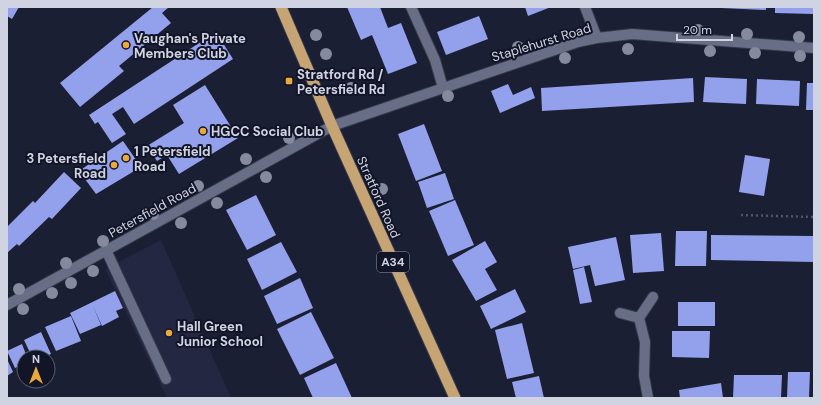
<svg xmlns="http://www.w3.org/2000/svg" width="821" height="405" viewBox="0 0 821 405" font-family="'DM Sans',sans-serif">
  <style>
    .built { fill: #232742 }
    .building { fill: #93a1ed }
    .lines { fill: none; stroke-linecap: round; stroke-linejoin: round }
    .service-casing { stroke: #36394a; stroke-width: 12 }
    .minor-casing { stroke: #36394a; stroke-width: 12 }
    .trunk-casing { stroke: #36394a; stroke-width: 13 }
    .path { stroke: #525568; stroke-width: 2.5; stroke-dasharray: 2 3; stroke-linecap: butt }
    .service { stroke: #686e86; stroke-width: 10 }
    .minor { stroke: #686e86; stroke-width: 10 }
    .trunk { stroke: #c7a474; stroke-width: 11 }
    .tree { fill: #868a9e }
    .poi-dot { fill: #eca93b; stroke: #121528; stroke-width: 1.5 }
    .labels { text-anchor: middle; stroke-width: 4; stroke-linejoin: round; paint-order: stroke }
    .shield { fill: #121528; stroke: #979aaa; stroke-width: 1 }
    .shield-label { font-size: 12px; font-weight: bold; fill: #d0d3e1 }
    .poi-label { font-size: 13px; font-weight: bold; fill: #d0d3e1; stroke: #121528; text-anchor: start }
    .street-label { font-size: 13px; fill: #d0d3e1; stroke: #121528 }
  </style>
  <rect width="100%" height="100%" fill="#1b1f33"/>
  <path class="built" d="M161,240L231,398H167L105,269Z"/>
  <path class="building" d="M7,7H19L12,19L7,16Z
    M153,7H169L162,13L171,23L119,66L124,71L80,107L60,83Z
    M347,7H380L388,28L401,23L417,63L388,74L372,35L361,40Z
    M525,7H551L528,16Z
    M721,7H766V10L721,8Z
    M775,7H814L813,14L775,13Z
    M479,16L488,39L446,55L437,32Z
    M216,32L233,59L134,124L123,107L112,114L126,134L112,143L98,122L95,124L89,115Z
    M705,77L747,79L746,104L703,102Z
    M693,78L694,102L542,111L541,88Z
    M757,79L800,81L799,106L756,104Z
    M807,83H814V110H806Z
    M508,84L513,95L531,87L535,98L500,113L491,91Z
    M205,85L238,138L179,174L167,155L157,161L147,146L184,123L173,105Z
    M424,124L442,171L416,181L398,134Z
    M123,141L141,167L96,194L79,171Z
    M745,155L770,159L764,196L739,192Z
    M64,172L81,188L52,219L49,217L19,246L17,244L7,253V227L33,201L35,203Z
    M445,173L454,199L427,208L418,182Z
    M256,195L276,235L247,250L226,210Z
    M455,200L474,245L448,256L429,211Z
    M676,231H707L706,266H675Z
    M661,233L664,271L633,273L630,235Z
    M711,235L814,236V262L711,260Z
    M616,237L625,280L595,286L590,265L573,269L568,247Z
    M485,241L497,262L485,269L497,290L476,301L452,260Z
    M281,242L297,272L262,290L247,259Z
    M584,267L592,302L580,304L573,270Z
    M300,278L313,308L277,324L264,296Z
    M515,289L526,312L491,329L480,306Z
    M115,291L123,308L116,311L119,317L102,326L93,306L101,325L80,334L70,313Z
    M678,302H715V326H678Z
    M311,312L334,358L300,375L277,329Z
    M71,316L81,341L56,351L45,327Z
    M522,323L534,373L507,379L495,330Z
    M672,331H710L709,358L672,357Z
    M41,332L51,354L44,357H32L24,340Z
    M22,344L27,357H24V364L15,368L7,351Z
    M7,359L13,372L7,376Z
    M336,363L352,398H313L304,378Z
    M788,372H810L809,398H787Z
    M734,375H782L781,398H733Z
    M539,376L544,398H516L512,382Z
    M721,383L723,398H680L679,390Z"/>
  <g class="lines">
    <g class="service-casing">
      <path id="service" d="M411,7L435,60L443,88
        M106,250L166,379"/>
    </g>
    <g class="minor-casing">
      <path id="minor" d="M585,7L597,38
        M7,305L332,126L578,42L597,38L632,34L814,48
        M620,313L639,318L653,297
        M639,318L645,342L644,376L648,398"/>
    </g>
    <g class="trunk-casing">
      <path id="trunk" d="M281,7L332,126L455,398"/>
    </g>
    <path class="path" d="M741,215L814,217"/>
    <use href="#service" class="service"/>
    <use href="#minor" class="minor"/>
    <use href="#trunk" class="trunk"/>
  </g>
  <g class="tree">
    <circle cx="698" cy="30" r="6"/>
    <circle cx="747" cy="34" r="6"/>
    <circle cx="316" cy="35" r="6"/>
    <circle cx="799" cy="37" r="6"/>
    <circle cx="518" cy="47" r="6"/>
    <circle cx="628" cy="49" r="6"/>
    <circle cx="710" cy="51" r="6"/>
    <circle cx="755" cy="53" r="6"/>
    <circle cx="326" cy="54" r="6"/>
    <circle cx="800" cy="56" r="6"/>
    <circle cx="565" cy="58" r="6"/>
    <circle cx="351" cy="88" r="6"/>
    <circle cx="448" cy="96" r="6"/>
    <circle cx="289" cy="138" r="6"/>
    <circle cx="246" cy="159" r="6"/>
    <circle cx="266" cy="177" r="6"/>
    <circle cx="198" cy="186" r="6"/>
    <circle cx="382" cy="189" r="6"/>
    <circle cx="217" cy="203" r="6"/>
    <circle cx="153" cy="214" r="6"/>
    <circle cx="181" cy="223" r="6"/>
    <circle cx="103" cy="241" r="6"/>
    <circle cx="66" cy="263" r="6"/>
    <circle cx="93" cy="271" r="6"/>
    <circle cx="71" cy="283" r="6"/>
    <circle cx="19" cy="289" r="6"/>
    <circle cx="52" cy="293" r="6"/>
    <circle cx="23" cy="309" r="6"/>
  </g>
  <g class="poi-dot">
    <circle cx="126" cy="45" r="4"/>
    <rect x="285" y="77" width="8" height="8" rx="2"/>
    <circle cx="203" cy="131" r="4"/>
    <circle cx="126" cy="158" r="4"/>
    <circle cx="114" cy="165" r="4"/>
    <circle cx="169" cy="333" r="4"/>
  </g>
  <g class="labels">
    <rect class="shield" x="377" y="252" width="32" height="20" rx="3"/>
    <g class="shield-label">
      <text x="393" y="266">A34</text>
    </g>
    <g class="poi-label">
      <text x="134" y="43">Vaughan's Private<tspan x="134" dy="15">Members Club</tspan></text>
      <text x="297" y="79">Stratford Rd /<tspan x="297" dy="15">Petersfield Rd</tspan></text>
      <text x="211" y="136">HGCC Social Club</text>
      <text x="134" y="156">1 Petersfield<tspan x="134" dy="15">Road</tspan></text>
      <text x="106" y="163" text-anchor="end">3 Petersfield<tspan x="106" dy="15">Road</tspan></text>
      <text x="177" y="331">Hall Green<tspan x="177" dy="15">Junior School</tspan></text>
    </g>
    <g class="street-label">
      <text transform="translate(541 42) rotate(-17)" y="5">Staplehurst Road</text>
      <text transform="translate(379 197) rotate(66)" y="5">Stratford Road</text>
      <text transform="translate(152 210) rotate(-29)" y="5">Petersfield Road</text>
    </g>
  </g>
  <rect width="821" height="405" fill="none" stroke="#d0d3e1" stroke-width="16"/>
  <g transform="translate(36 369)"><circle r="19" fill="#121528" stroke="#5e6172"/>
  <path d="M0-3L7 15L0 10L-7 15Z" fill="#eca93b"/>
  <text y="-6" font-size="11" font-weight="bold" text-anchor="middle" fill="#d0d3e1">N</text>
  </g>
  <path d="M677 34v6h55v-6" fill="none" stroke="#d0d3e1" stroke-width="2"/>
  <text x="683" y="34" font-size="12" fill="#d0d3e1" stroke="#121528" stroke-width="3" paint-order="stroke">20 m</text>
</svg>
